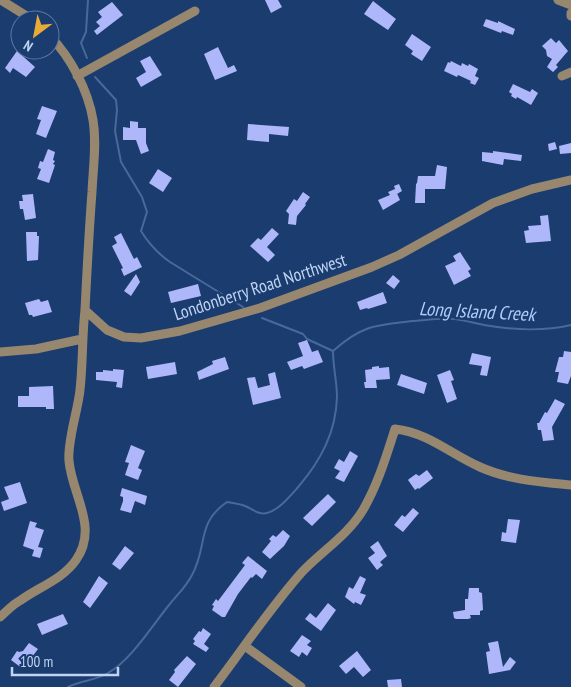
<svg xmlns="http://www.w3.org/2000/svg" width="571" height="687" viewBox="0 0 571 687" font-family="'PT Sans Narrow',sans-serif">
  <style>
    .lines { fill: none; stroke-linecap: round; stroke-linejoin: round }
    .stream { stroke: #48699a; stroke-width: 2 }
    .building { fill: #aeb7fa }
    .minor { stroke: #97876f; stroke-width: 9 }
    .labels { text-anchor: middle; stroke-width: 5; stroke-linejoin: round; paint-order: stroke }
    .street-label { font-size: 18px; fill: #bfd4f2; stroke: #1b3c6f }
    .water-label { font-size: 19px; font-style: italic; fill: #b0cdfa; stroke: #1b3c6f }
  </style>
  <rect width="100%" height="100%" fill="#1b3c6f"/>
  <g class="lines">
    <path class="stream" d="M87,58L81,43L86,32L88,0
      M95,77L116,100L117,110L115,131L121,162L142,197L147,212L141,231C149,244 157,253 170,262L243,307
      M262,318L303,334L307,339L333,351
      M68,687C81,680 95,681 108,673C131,660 152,626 169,605C177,595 186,587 192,575C208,546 196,523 227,502C233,503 240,504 245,506C253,509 258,515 267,513C279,510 291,495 299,486C321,460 336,432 337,397C337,382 333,367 333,351C362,325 376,325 413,321C426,320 440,318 454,319C464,320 474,323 484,325C513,330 542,332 571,325"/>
  </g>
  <path class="building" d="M265,0H278L282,7L271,13Z
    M373,1L396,19L388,30L364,14Z
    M112,2L123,15L97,35L94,31L100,26L96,22L102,17L98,12Z
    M486,19L498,23V21L515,29L513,35L502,31L501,33L483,26Z
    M412,34L431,47L422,61L411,54L413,51L405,45Z
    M551,38L556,43L559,40L568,51L556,65L558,67L553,72L547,67L552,59L547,56L546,50L542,46Z
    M218,47L228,68L234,65L237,71L215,80L204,54Z
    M17,51L35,67L26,77L13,68L10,73L5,68Z
    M150,56L162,75L141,87L136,78L146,72L140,61Z
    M451,61L461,66L462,63L468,66L469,64L478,69L475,76L479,78L475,85L470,83L471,81L458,75L457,77L444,71L448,62L450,63Z
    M513,84L530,92L532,89L538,93L531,105L517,97L516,99L511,96L512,94L509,92Z
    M42,106L57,111L46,138L36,134L41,120L37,119Z
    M130,121L138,122V128H146V143L149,151L141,154L136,140H123V127L130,128Z
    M248,124L289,127L288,136L269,134V142L247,140Z
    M555,142L557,149L549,151L548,144Z
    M571,143V153L560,154L559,146Z
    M48,149L55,152L53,160L55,161L53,164L55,165L49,183L37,179L41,169L38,168L40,161L43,162Z
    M493,151L522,155L521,161L504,159L503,165L482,161V152L493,153Z
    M437,165L447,167L445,189H425V203H415L416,184L417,183L418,176H435Z
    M158,169L172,178L163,192L149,183Z
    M399,184L402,191L397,194L394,186Z
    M395,189L400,200L383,210L378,200L390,195L388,192Z
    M303,192L310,197L305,204L306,205L297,216L296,225L288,224L289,214L286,211L294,199L297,201Z
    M33,194L36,218L25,220L23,209H20L19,201H23L22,195Z
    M548,215L551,241L526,243L524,231L529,230L528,226L541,225L540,216Z
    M272,228L279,234L267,247L275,255L268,262L250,246L258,238L261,240Z
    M26,232H37V236H39L38,260L27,261Z
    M121,233L134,259L137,257L142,267L124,276L121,269L123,268L112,246L117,243L114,237Z
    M460,252L471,269L468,271L471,276L454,285L445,266L456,261L453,256Z
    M136,274L140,282L131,296L124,291Z
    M393,275L400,281L394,289L386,283Z
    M198,284L201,296L171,303L168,292Z
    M383,292L387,303L368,309L367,308L360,310L357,302Z
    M39,299L41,302L48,300L52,312L33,317L32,315H29L25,303Z
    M307,340L312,352L318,350L323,362L304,369L302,366L291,370L287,362L303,356L298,343Z
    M564,351L571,352V376L568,384L557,382L559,372H555L559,357H563Z
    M472,353L491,357L487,376L480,375L482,366L469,364Z
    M225,357L229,369L199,380L197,372L213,364L212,361Z
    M175,362L177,374L148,379L146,367Z
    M379,366V368L389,367L390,379L376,380L377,388H365L364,382H366L365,370L372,369V367Z
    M113,369L124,370L122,388L116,387L117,382L96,380V372H103V370L113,371Z
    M450,370L454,380L451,381L457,399L447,403L437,375Z
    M275,372L281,398L253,405L247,378L255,377L258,388L270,385L268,374Z
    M401,374L427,383L424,394L397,385Z
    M53,386L54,409H46V407H18V396H29V387Z
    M555,399L565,404L552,427L554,440L543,441L541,430H538L537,423H539L545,412L547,413Z
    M131,445L145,451L138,468L142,470L138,480L125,475L129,463L125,462Z
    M350,451L358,456L344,482L335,478L340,471L334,468L339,459L344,462Z
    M427,470L433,478L419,489L418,488L415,490L408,480L409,479L416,474L419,476Z
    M20,482L27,503L4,511L1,502L9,499L4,487Z
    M122,488L147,496L145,505L135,501L131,513L120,510L123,501V497L120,496Z
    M328,494L336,502L312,526L303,518Z
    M413,508L419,513L403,532L394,525L402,515L405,517Z
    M508,519L520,520L516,543L501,541L502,532L506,533Z
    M30,521L37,523L35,527L44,530L38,547L43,548L40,558L32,556L34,550L23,546Z
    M283,530L290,536L284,546L270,559L262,552L271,541L269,539L273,535L276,537Z
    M378,541L387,556L380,562L383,565L377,570L368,558L375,553L370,547Z
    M125,546L134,553L120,570L112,564Z
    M248,556L267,571L262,579L256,574L252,578L251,577L238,594L225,617H222L212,610L214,606L212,605L216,599L218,601L245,565L242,563Z
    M99,576L108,583L90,608L83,602Z
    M360,576L366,579L360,593L366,595L361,605L355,602L354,604L345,597L349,587L353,589Z
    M469,588H479V592L482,593L483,610L480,611V615H470L471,618L468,619H456L454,618L453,612L465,610V599H468Z
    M328,603L336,610L321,631L305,619L310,613L316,618Z
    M63,614L68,624L42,635L37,624Z
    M203,628L211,634L204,644L209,648L206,652L193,644L195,641L193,639L199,631L201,632Z
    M302,635L311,641L307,645L312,648L307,656L302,652L299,657L290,651Z
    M498,641L503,667L510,657L516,662L510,670L489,674L486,652L490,651L488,643Z
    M29,643L38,649L23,669L11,660L17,651L19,652L23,651Z
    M357,651L371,670L363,677L354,667L346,674L339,666Z
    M187,656L196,664L178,687L169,680L175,672L174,670Z
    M401,679L402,687H388L387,680Z"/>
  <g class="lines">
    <path class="minor" d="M1,0L33,20
      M558,0L571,5
      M571,13V16
      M50,36C71,58 88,90 93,120C97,143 93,168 92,192C89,231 87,270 85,310L107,330L124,337L141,338L180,331L260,308L372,267L399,255L493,203L532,189L571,180
      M77,76L195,11
      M562,76L571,72
      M0,352L36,349L82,339
      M0,617C7,611 13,604 21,600C39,587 63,579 76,560C99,527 72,495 69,461C67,442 78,410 80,390C83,363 82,336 85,310
      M245,646L301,687
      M214,687C243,649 270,608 302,572C322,551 348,535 363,510C378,484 386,457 395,429C429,433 450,454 480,467C509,480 540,482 571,485"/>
  </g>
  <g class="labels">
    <g class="street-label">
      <text transform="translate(260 287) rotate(-18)" y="6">Londonberry Road Northwest</text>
    </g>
    <g class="water-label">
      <text transform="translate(477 311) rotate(3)" y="7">Long Island Creek</text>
    </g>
  </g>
  <g transform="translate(35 35) rotate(212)"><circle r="24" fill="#1b3c6f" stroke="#5d79a3"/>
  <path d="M0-4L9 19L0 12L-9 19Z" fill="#e9ab38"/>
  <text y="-8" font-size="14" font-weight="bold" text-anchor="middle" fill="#bfd4f2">N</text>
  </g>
  <path d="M12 667v8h106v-8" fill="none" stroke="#bfd4f2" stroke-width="2.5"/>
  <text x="20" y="667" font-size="15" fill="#bfd4f2" stroke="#1b3c6f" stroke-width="4" paint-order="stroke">100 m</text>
</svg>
